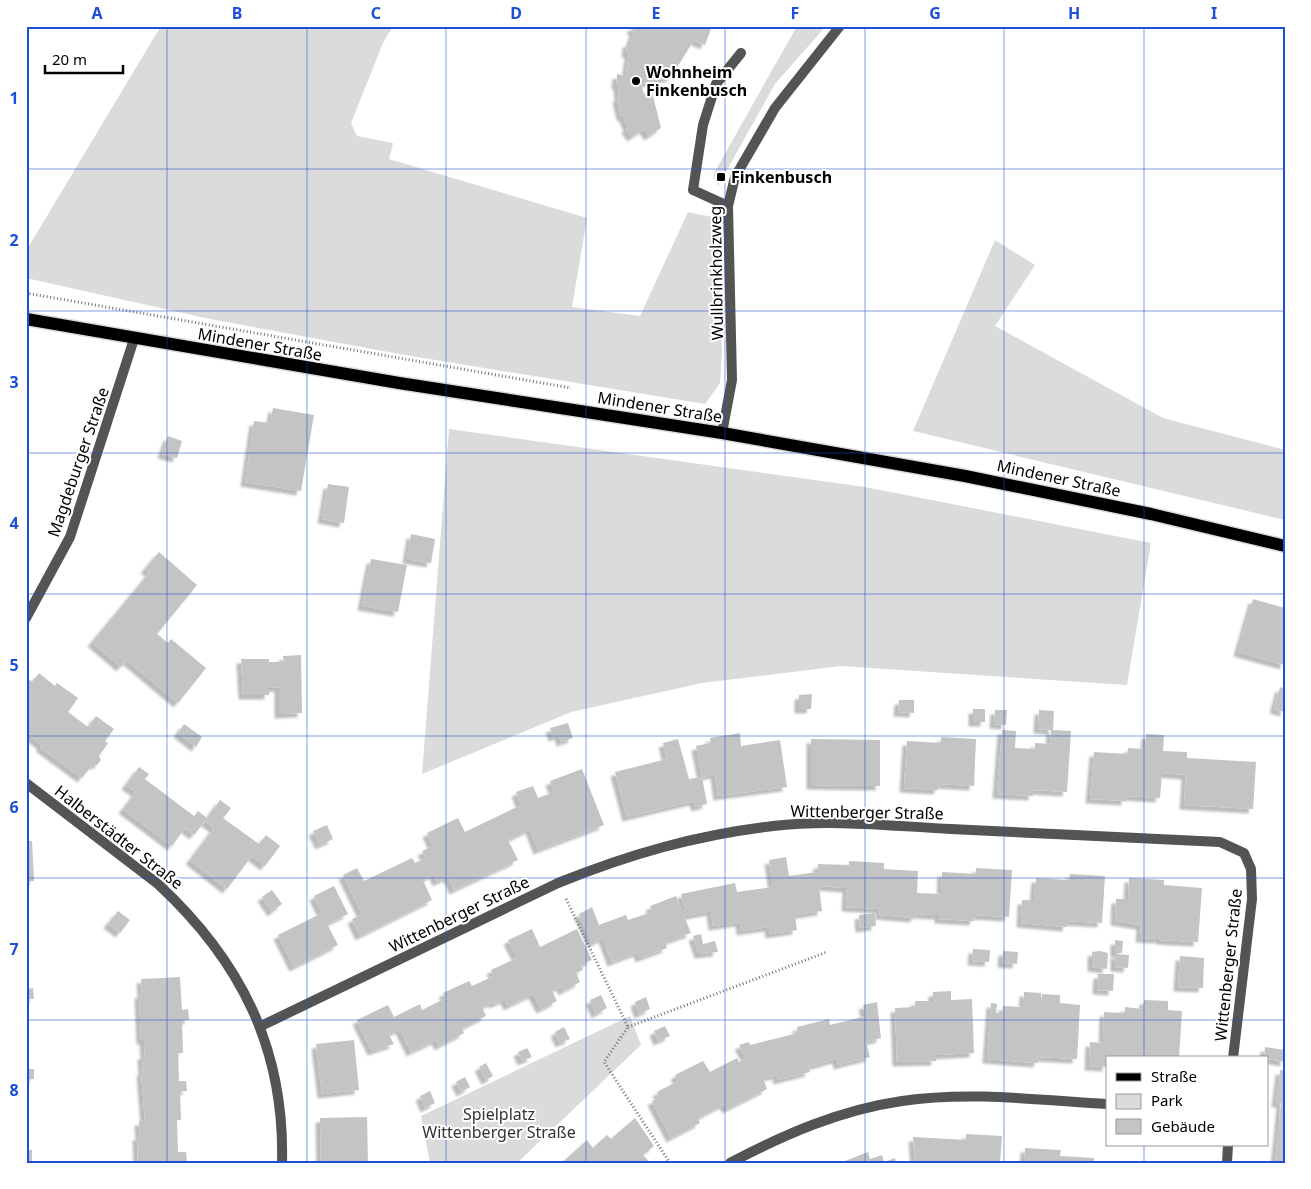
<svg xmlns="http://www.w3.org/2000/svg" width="1311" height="1189" viewBox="0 0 1311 1189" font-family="'Noto Sans',sans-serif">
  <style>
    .green { fill: #dbdbdb }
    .building { fill: #c4c4c4; filter: url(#shadow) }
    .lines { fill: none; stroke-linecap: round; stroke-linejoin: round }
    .primary-casing { stroke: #dbdbdb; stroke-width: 15 }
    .path { stroke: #767676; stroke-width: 3; stroke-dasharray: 1 2.5; stroke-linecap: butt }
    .lane { stroke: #545454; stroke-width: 10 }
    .street { stroke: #545454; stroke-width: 10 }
    .primary { stroke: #000; stroke-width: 12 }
    .grid { fill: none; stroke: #1d4ed8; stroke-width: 1; stroke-opacity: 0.55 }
    .poi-dot { fill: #000; stroke: #fff; stroke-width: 2 }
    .labels { text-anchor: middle; stroke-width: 4; stroke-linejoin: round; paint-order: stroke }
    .poi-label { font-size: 16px; font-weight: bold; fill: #000; stroke: #fff; text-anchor: start }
    .street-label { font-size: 16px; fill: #000; stroke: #fff }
    .park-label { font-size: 16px; fill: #323232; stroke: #fff }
    .neatline { fill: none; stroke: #1d4ed8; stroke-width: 2 }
    .grid-label { font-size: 16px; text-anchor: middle; font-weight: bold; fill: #1d4ed8 }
  </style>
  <defs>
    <filter id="shadow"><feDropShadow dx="-4.5" dy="4.5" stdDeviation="1" flood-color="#0004"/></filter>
  </defs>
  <rect width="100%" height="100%" fill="#fff"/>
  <path class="green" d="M161,26H393L383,43L351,123L357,136L393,143L389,159L587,218L572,307L640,316L688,212L717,218L722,352L720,383L705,404L399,354L210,319L26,278V251Z
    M797,26H826L775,84L718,186L713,175Z
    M995,240L1035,265L995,326L1163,418L1285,450V520L913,431Z
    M449,429L865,487L1151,543L1127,685L841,666L702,683L571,712L422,774Z
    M630,1016L641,1045L517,1163H430L421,1116Z"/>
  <path class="building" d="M633,26H712L705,45L694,40L671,77L641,84L644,94L652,92L661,128L649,136L644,129L632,137L626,129L628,127L623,116H621L617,98L619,97L618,85H616L617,74L626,76L629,53H626L627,43H630L634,31L631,30Z
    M273,408L314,415L301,491L245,482L254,421L270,423Z
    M168,436L182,441L177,458L162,454Z
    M328,484L349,487L344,523L322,519Z
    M411,534L435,539L431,563L407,559Z
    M159,552L197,585L157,634L168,643L171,639L206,668L178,703L127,660L121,667L92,642L150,572L145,569Z
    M371,559L407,565L398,612L362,606Z
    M1253,599L1285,608V665L1238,652Z
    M301,655L302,713L279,714V687L269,688V695H243L241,659H269V662H284L283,656Z
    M39,673L55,686L57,683L78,698L68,712L88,727L96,716L114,729L105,741L108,743L99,756L101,760L97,765L93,764L82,778L40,747L42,745L26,733V681L28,679L32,682Z
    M1280,687L1285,689V712L1274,709Z
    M812,694L811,709H799V695Z
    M899,700H914V713L898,712Z
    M973,709H985V722H973Z
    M995,710H1007L1006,725L994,724Z
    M1039,710L1054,711L1053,730L1071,731L1067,792L1033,790V796L997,794L1002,730L1016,731L1015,748L1035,749V743L1050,744L1051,730L1038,729Z
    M568,723L573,738L561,742L559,735L553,737L550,728Z
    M184,724L202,737L196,747L178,733Z
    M740,733L741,746L780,740L787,787L718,796L715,774L702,777L707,804L696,807L694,801L627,817L615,772L667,759L663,743L678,739L689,779L702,777L696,746L711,743L710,738Z
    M1146,734L1164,735L1163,751L1187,752V758L1256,762L1253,809L1184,805L1186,775L1162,773L1160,798L1126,796V801L1090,799L1094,752L1127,754L1128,748L1145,749Z
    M941,737L976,739L974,786L940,784L938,790L904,788L907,741L941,743Z
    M811,739L880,740V786L811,785Z
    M139,767L149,774L145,779L194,816L198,811L207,818L220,800L231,808L223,818L259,844L266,835L280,846L265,866L252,856L227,889L190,860L214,828L205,821L194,835L185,828L172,846L123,809L136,792L126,785Z
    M582,769L604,825L538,850L530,829L508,840L518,860L454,890L448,877L437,882L434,874L423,880L432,900L360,936L352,919L362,914L343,875L357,868L364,881L412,858L415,863L426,858L422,851L433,846L427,833L458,818L465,832L521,805L516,792L533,786L538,798L554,792L550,781Z
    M327,825L333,839L320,845L313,831Z
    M26,841H32L34,881L26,882Z
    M786,857L789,876L817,872L818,864L849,865V861L884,863V869L918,871L917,893L941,894L942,872L976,874V868L1012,870L1009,917L975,915L974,921L939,919V915L916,914L915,918L879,915L880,909L846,907L847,888L819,886L822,911L795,915L797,930L770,934L769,927L741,931L740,922L713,926L711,911L686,916L681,894L735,883L737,892L773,887L769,860Z
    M1070,874L1105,876L1102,923L1068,921L1067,927L1021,923L1022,900H1034L1036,878L1069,880Z
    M1129,878L1164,880V885L1202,888L1198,942L1160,940V934L1159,939L1140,938L1141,925L1115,921L1116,899H1128Z
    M334,886L348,914L327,924L338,945L294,967L278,935L322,913L314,896Z
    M272,890L282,904L272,912L262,897Z
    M676,896L691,933L665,942L667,948L640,958L638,952L612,962L603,938L592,943L579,914L592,907L599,925L626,915L628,920L652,912L650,906Z
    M118,911L130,920L120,933L108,924Z
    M875,913L876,926L860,928L859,915Z
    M532,929L540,947L577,929L592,960L581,965L583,970L576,973L580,982L563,991L561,986L552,991L557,1001L541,1009L533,994L508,1006L505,999L494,1004L493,1002L482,1007L486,1016L462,1028L464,1033L439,1046L436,1040L411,1052L400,1029L389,1035L394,1044L372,1051L357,1020L388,1005L394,1017L420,1004L422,1010L446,998L443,993L469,981L472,986L494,976L491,970L517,958L508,940Z
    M701,934L703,944L715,941L718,952L699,954L693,936Z
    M1115,940L1123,941L1122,953H1115Z
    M973,949L990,950L989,962L972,961Z
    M1003,951L1018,952L1017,964L1002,963Z
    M1100,951L1108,953L1107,969L1092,967V952Z
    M1115,954L1129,955L1128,968L1115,967Z
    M1180,956L1204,958L1203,988L1178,987Z
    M1098,974H1114L1113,991L1097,990Z
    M180,977L182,1010L188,1009L189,1020H182L183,1053H178L179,1081H186L187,1091H180L181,1120H177L178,1152H186L187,1162L138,1163L137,1136H140L139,1121H145L141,1071L143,1072L142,1055H145L144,1040H141L139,994H142L141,979Z
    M33,988L34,999H26V989Z
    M951,991V1000L972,999L974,1053L936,1055V1061L897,1062L895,1008L915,1007V1001H933V992Z
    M1024,992L1041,993V1002L1042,994L1060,995V1003L1080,1005L1077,1059L1039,1057L1038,1063L987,1059L991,1003L997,1004L996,1013H1002L1003,1006L1023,1007Z
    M601,995L607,1008L596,1014L590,1000Z
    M646,997L650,1009L639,1014L635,1002Z
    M1144,1000L1168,1001V1010L1182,1011L1179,1058H1107V1067L1089,1066L1090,1042L1103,1043L1104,1012L1125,1013V1007L1143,1009Z
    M877,1002L881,1038L866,1042L870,1057L838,1065L837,1059L808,1067L810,1072L778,1080L777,1075L763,1078L767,1089L727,1109L724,1104L698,1118L700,1123L671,1138L652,1101L660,1097L657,1092L678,1081L675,1075L703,1061L710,1072L737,1058L739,1062L746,1058L739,1045L749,1042L750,1045L798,1033L797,1027L829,1019L830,1025L866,1016L863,1005Z
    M665,1026L670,1036L658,1041L654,1031Z
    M564,1027L570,1039L560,1043L555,1032Z
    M354,1040L359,1090L322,1094L316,1044Z
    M1265,1047L1285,1050V1062L1264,1058Z
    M527,1048L532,1057L522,1061L518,1052Z
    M486,1063L493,1076L486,1080L479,1067Z
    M26,1069H34V1079L26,1080Z
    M1280,1070L1285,1071V1163H1275L1281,1103H1276Z
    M465,1077L470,1087L461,1092L456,1082Z
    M430,1091L435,1103L425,1108L420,1096Z
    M26,1100H28L29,1118H26Z
    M367,1117L368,1163H321L320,1118Z
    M635,1118L654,1146L643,1155L649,1161L647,1163L564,1161L587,1140L593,1148L607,1135L611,1139Z
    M966,1134L1002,1136L1000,1163H915L913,1137L966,1140Z
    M1025,1148L1061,1150L1060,1156L1094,1158V1163H1024Z
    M26,1150H32V1161H26Z
    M868,1152L870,1159L882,1155L884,1162L895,1158L896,1163H845V1161Z"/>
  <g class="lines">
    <g class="primary-casing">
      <path id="primary" d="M26,319L399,383L722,433L965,476L1151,514L1285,546"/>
    </g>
    <path class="path" d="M26,293L571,388
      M566,899L628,1027L604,1062L670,1163
      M628,1027L827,952"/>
    <path class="lane" d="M728,206L693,190L703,125L716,84L741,53
      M1227,1163L1228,1145"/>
    <path class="street" d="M722,433L732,380L728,206L735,177L775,108L840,26
      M26,618L70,537L134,339
      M26,783L158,884C241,961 285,1049 282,1163
      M261,1026L558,883C630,854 696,835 773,826C832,819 892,826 951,829C1041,833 1130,838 1220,842L1244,853L1251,869L1252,899L1233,1058
      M730,1163C785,1134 840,1110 902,1101C969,1091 1040,1100 1107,1104"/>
    <use href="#primary" class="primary"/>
  </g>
  <path class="grid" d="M167,26V1163M307,26V1163M446,26V1163M586,26V1163M725,26V1163M865,26V1163M1004,26V1163M1144,26V1058M26,169H1285M26,311H1285M26,453H1285M26,594H1285M26,736H1285M26,878H1285M26,1020H1285M1144,1145V1163"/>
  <g class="poi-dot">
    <circle cx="636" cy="81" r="5"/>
    <rect x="716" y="172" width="10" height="10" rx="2.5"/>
  </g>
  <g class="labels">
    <g class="poi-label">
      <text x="646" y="78">Wohnheim<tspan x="646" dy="18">Finkenbusch</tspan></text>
      <text x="731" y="183">Finkenbusch</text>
    </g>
    <g class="street-label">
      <text transform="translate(716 273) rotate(-91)" y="6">Wullbrinkholzweg</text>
      <text transform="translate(260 344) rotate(10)" y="6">Mindener Straße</text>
      <text transform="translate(660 407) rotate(9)" y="6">Mindener Straße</text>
      <text transform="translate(78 462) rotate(-71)" y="6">Magdeburger Straße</text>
      <text transform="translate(1059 478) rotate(12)" y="6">Mindener Straße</text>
      <text transform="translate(867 812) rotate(1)" y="6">Wittenberger Straße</text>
      <text transform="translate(119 837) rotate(38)" y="6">Halberstädter Straße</text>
      <text transform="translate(459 914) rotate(-26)" y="6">Wittenberger Straße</text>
      <text transform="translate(1228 965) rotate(-84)" y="6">Wittenberger Straße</text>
    </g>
    <g class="park-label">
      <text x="499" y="1120">Spielplatz<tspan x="499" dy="18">Wittenberger Straße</tspan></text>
    </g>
  </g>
  <rect width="1311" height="1189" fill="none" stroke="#ffffff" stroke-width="55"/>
  <rect x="1106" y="1056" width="162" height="90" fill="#ffffff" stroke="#999999"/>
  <rect x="1116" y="1073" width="25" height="8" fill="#000000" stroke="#999999"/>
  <text x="1151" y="1082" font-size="15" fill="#000000">Straße</text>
  <rect x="1116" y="1094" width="25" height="15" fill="#dbdbdb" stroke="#999999"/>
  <text x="1151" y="1106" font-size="15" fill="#000000">Park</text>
  <rect x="1116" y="1119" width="25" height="15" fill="#c4c4c4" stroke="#999999"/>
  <text x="1151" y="1132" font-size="15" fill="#000000">Gebäude</text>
  <path d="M45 65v8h78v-8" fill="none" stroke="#000000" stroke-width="2.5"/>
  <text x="52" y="65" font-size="15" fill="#000000" stroke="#ffffff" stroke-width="4" paint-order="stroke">20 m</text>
  <rect x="28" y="28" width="1256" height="1134" class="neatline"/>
  <g class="grid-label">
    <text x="97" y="19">A</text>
    <text x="237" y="19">B</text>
    <text x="376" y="19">C</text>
    <text x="516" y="19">D</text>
    <text x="656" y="19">E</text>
    <text x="795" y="19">F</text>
    <text x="935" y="19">G</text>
    <text x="1074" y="19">H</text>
    <text x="1214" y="19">I</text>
    <text x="14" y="104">1</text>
    <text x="14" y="246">2</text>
    <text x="14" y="388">3</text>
    <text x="14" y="529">4</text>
    <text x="14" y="671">5</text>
    <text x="14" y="813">6</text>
    <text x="14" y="955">7</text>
    <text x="14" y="1096">8</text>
  </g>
</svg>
